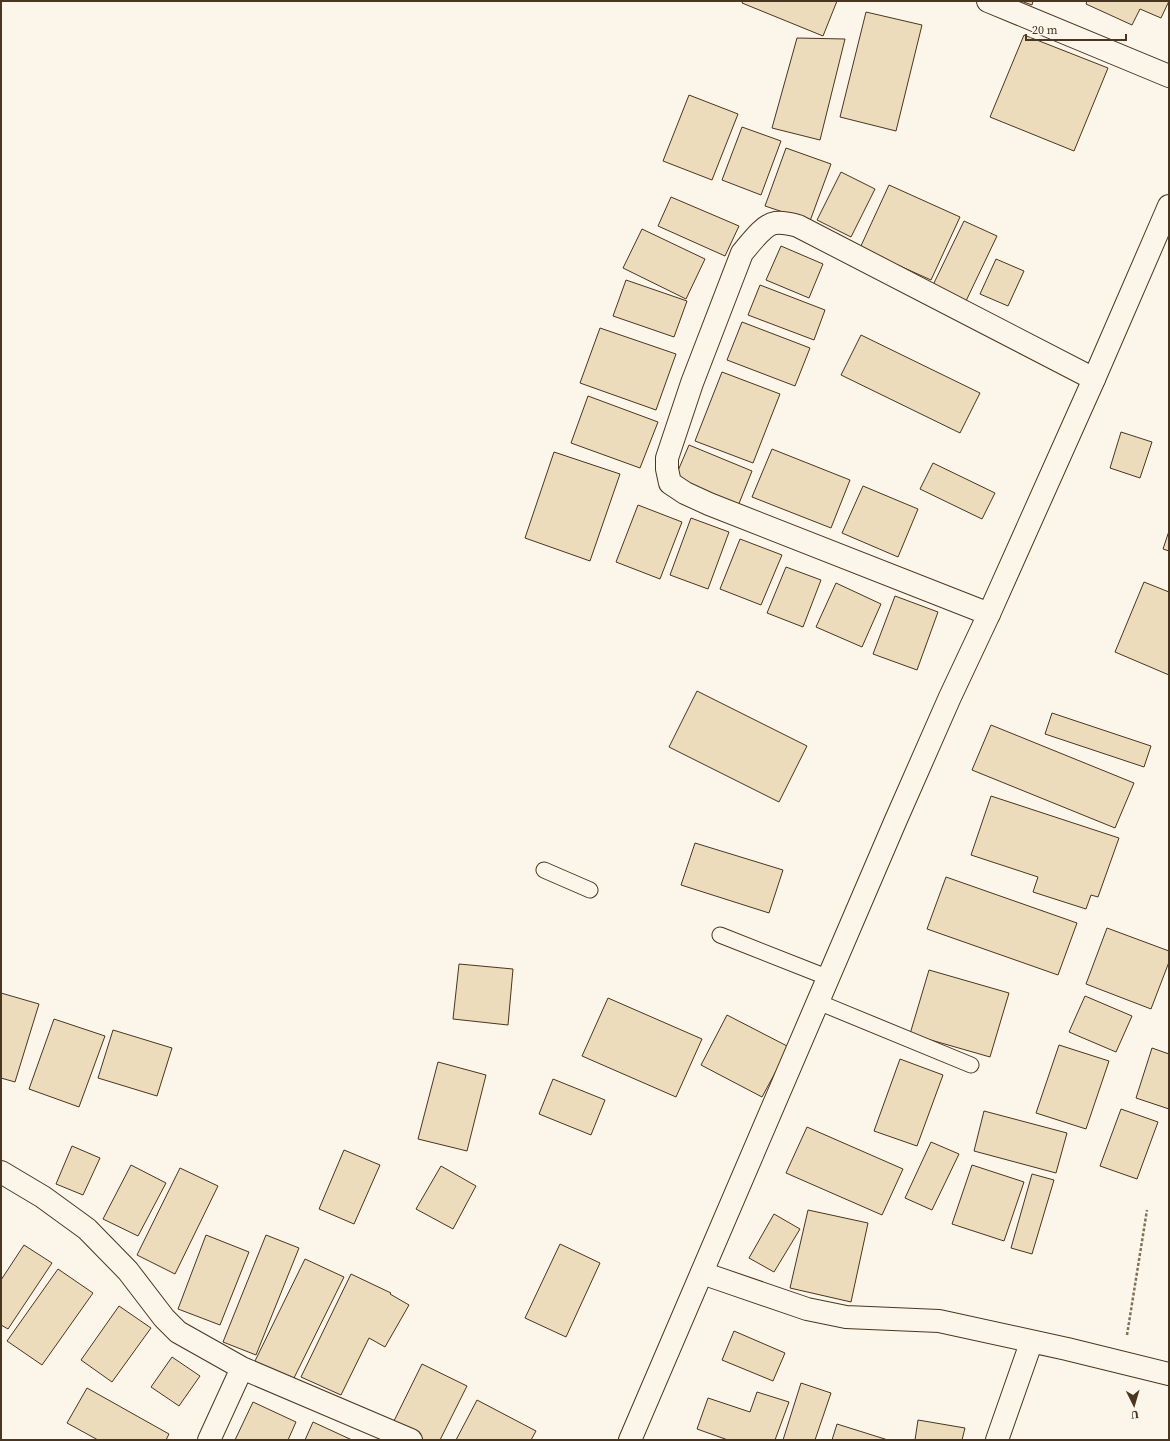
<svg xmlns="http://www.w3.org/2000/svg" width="1170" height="1441" viewBox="0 0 1170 1441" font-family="'Source Serif 4',serif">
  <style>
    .building { fill: #ecdcbc; stroke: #4a3520 }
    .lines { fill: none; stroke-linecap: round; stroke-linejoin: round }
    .service-casing { stroke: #4a3520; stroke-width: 17 }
    .minor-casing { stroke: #4a3520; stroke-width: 24 }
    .tertiary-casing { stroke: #4a3520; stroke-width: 24 }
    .path { stroke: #7f6f5c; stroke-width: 2.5; stroke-dasharray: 3 2; stroke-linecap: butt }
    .service { stroke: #fbf6e9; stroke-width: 15 }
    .minor { stroke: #fbf6e9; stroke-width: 22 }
    .tertiary { stroke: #fbf6e9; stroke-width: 22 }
  </style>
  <rect width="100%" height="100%" fill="#fbf6e9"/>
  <path class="building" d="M743,1H837L823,36L742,3Z
    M1021,1H1033L1032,5Z
    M1087,1H1169L1161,18L1140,9L1132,25L1086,4Z
    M866,12L922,25L896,131L840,117Z
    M1024,35L1108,68L1074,151L990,117Z
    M797,38L845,39L820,140L772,128Z
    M689,95L738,114L712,180L663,161Z
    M742,127L781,141L761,195L722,180Z
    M786,148L831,164L810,221L765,206Z
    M841,172L875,189L851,237L817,220Z
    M889,185L960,217L931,280L860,248Z
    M671,197L739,226L725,256L658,226Z
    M964,221L997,236L966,301L933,285Z
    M642,229L705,259L686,299L623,268Z
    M781,246L823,264L809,298L766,280Z
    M996,259L1024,271L1008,306L980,294Z
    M626,280L687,301L674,337L613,316Z
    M760,285L825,310L814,340L748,315Z
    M742,322L810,348L795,386L727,360Z
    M600,328L676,354L656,410L580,383Z
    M861,335L980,393L960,433L841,375Z
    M722,372L780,394L753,463L695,441Z
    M588,396L658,422L640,468L571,443Z
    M1121,432L1152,442L1140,478L1110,468Z
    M689,445L752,471L738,506L674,480Z
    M772,449L850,480L831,528L752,497Z
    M554,452L620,474L590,561L525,538Z
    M933,463L995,493L982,519L920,489Z
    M863,486L918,509L898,557L842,533Z
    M638,505L682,522L660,579L616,562Z
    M691,518L729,532L708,589L670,575Z
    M1169,531V551L1163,549Z
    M740,539L782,555L761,605L720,589Z
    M786,567L821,580L803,627L767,613Z
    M1144,582L1169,592V675L1115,652Z
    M836,583L881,604L862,647L816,627Z
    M895,596L938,612L917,670L873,654Z
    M697,691L807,746L779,802L669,747Z
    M1052,713L1151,746L1144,767L1045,734Z
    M991,725L1134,783L1115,828L972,770Z
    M991,796L1119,838L1098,897L1091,895L1086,909L1033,892L1038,877L971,855Z
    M695,843L783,870L769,913L681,885Z
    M946,877L1077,923L1058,975L927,929Z
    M1107,928L1169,951V962L1151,1009L1086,984Z
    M459,964L513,969L508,1025L453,1019Z
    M929,970L1009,993L990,1057L910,1034Z
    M1,993L39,1004L15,1082L1,1078Z
    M1085,996L1132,1016L1116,1052L1069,1032Z
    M608,998L702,1039L676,1097L582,1056Z
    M727,1015L789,1047L762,1097L701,1065Z
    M54,1019L105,1036L79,1107L29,1089Z
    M113,1030L172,1048L157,1096L98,1078Z
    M1059,1045L1109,1061L1086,1129L1036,1113Z
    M1152,1048L1169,1054V1109L1136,1098Z
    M900,1059L943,1075L917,1146L874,1131Z
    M438,1062L486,1075L467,1151L418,1139Z
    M553,1079L605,1100L591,1135L539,1114Z
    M1121,1109L1158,1122L1137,1179L1100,1166Z
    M984,1111L1067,1133L1056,1173L974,1151Z
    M807,1127L903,1169L882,1215L786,1173Z
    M931,1142L959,1154L932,1210L905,1198Z
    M72,1146L100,1158L83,1195L56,1184Z
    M344,1150L380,1165L354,1224L319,1209Z
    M131,1165L166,1183L138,1236L103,1219Z
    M972,1165L1024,1182L1004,1241L952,1224Z
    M441,1166L476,1186L453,1229L416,1209Z
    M180,1168L218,1186L175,1274L137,1255Z
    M1032,1174L1054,1180L1032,1254L1011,1248Z
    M808,1210L868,1223L851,1302L790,1288Z
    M774,1214L800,1229L774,1272L749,1258Z
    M206,1235L249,1252L220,1325L178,1309Z
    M266,1235L299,1248L256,1355L223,1342Z
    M560,1244L600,1263L566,1337L525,1318Z
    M24,1245L52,1263L8,1329L1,1325V1280Z
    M305,1259L344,1277L292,1382L254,1363Z
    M58,1269L93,1293L42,1365L7,1341Z
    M351,1274L391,1293L390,1294L409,1305L385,1347L369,1338L341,1395L301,1377Z
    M119,1306L151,1328L112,1382L81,1360Z
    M734,1331L785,1353L773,1381L722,1360Z
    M172,1357L200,1376L179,1406L151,1387Z
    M422,1364L467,1386L440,1440H424L392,1425Z
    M801,1383L831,1393L815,1440H783Z
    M87,1388L169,1434L166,1440H98L67,1423Z
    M757,1392L789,1402L775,1440H728L697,1429L708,1398L750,1412Z
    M477,1400L536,1431L531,1440H456Z
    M253,1402L296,1422L288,1440H235Z
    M918,1420L965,1428L962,1440H915Z
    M313,1422L352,1440H305Z
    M837,1424L888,1440H832Z"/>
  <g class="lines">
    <g class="service-casing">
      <path id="service" d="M544,870L590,890
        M720,935L829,978
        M818,1002L971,1065"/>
    </g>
    <g class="minor-casing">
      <path id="minor" d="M988,1L1169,76
        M989,614L709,504L685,493L670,483L667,469V458L692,383L742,253C750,244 763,225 775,223C783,222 791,224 798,226L1094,379
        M1,1172L43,1197L87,1229L128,1271L164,1318L178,1332L242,1368L411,1440
        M702,1273L807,1309L846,1317L939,1321L1067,1349L1169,1374
        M209,1440L242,1368
        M997,1440L1031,1343"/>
    </g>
    <g class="tertiary-casing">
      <path id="tertiary" d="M630,1440L895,822L950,697L989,614L1094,379L1169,206"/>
    </g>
    <path class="path" d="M1127,1335L1147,1210"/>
    <use href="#service" class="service"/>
    <use href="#minor" class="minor"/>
    <use href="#tertiary" class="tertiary"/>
  </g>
  <rect width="1170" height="1441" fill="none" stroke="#4a3520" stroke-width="4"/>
  <g transform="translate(1134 1405) rotate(175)" stroke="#fbf6e9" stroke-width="3" paint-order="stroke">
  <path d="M0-3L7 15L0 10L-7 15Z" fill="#4a3520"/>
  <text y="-6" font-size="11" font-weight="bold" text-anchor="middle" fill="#4a3520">U</text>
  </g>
  <path d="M1026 34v6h100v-6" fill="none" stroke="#4a3520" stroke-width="2"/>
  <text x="1032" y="34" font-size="12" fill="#4a3520" stroke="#fbf6e9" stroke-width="3" paint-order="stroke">20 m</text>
</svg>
